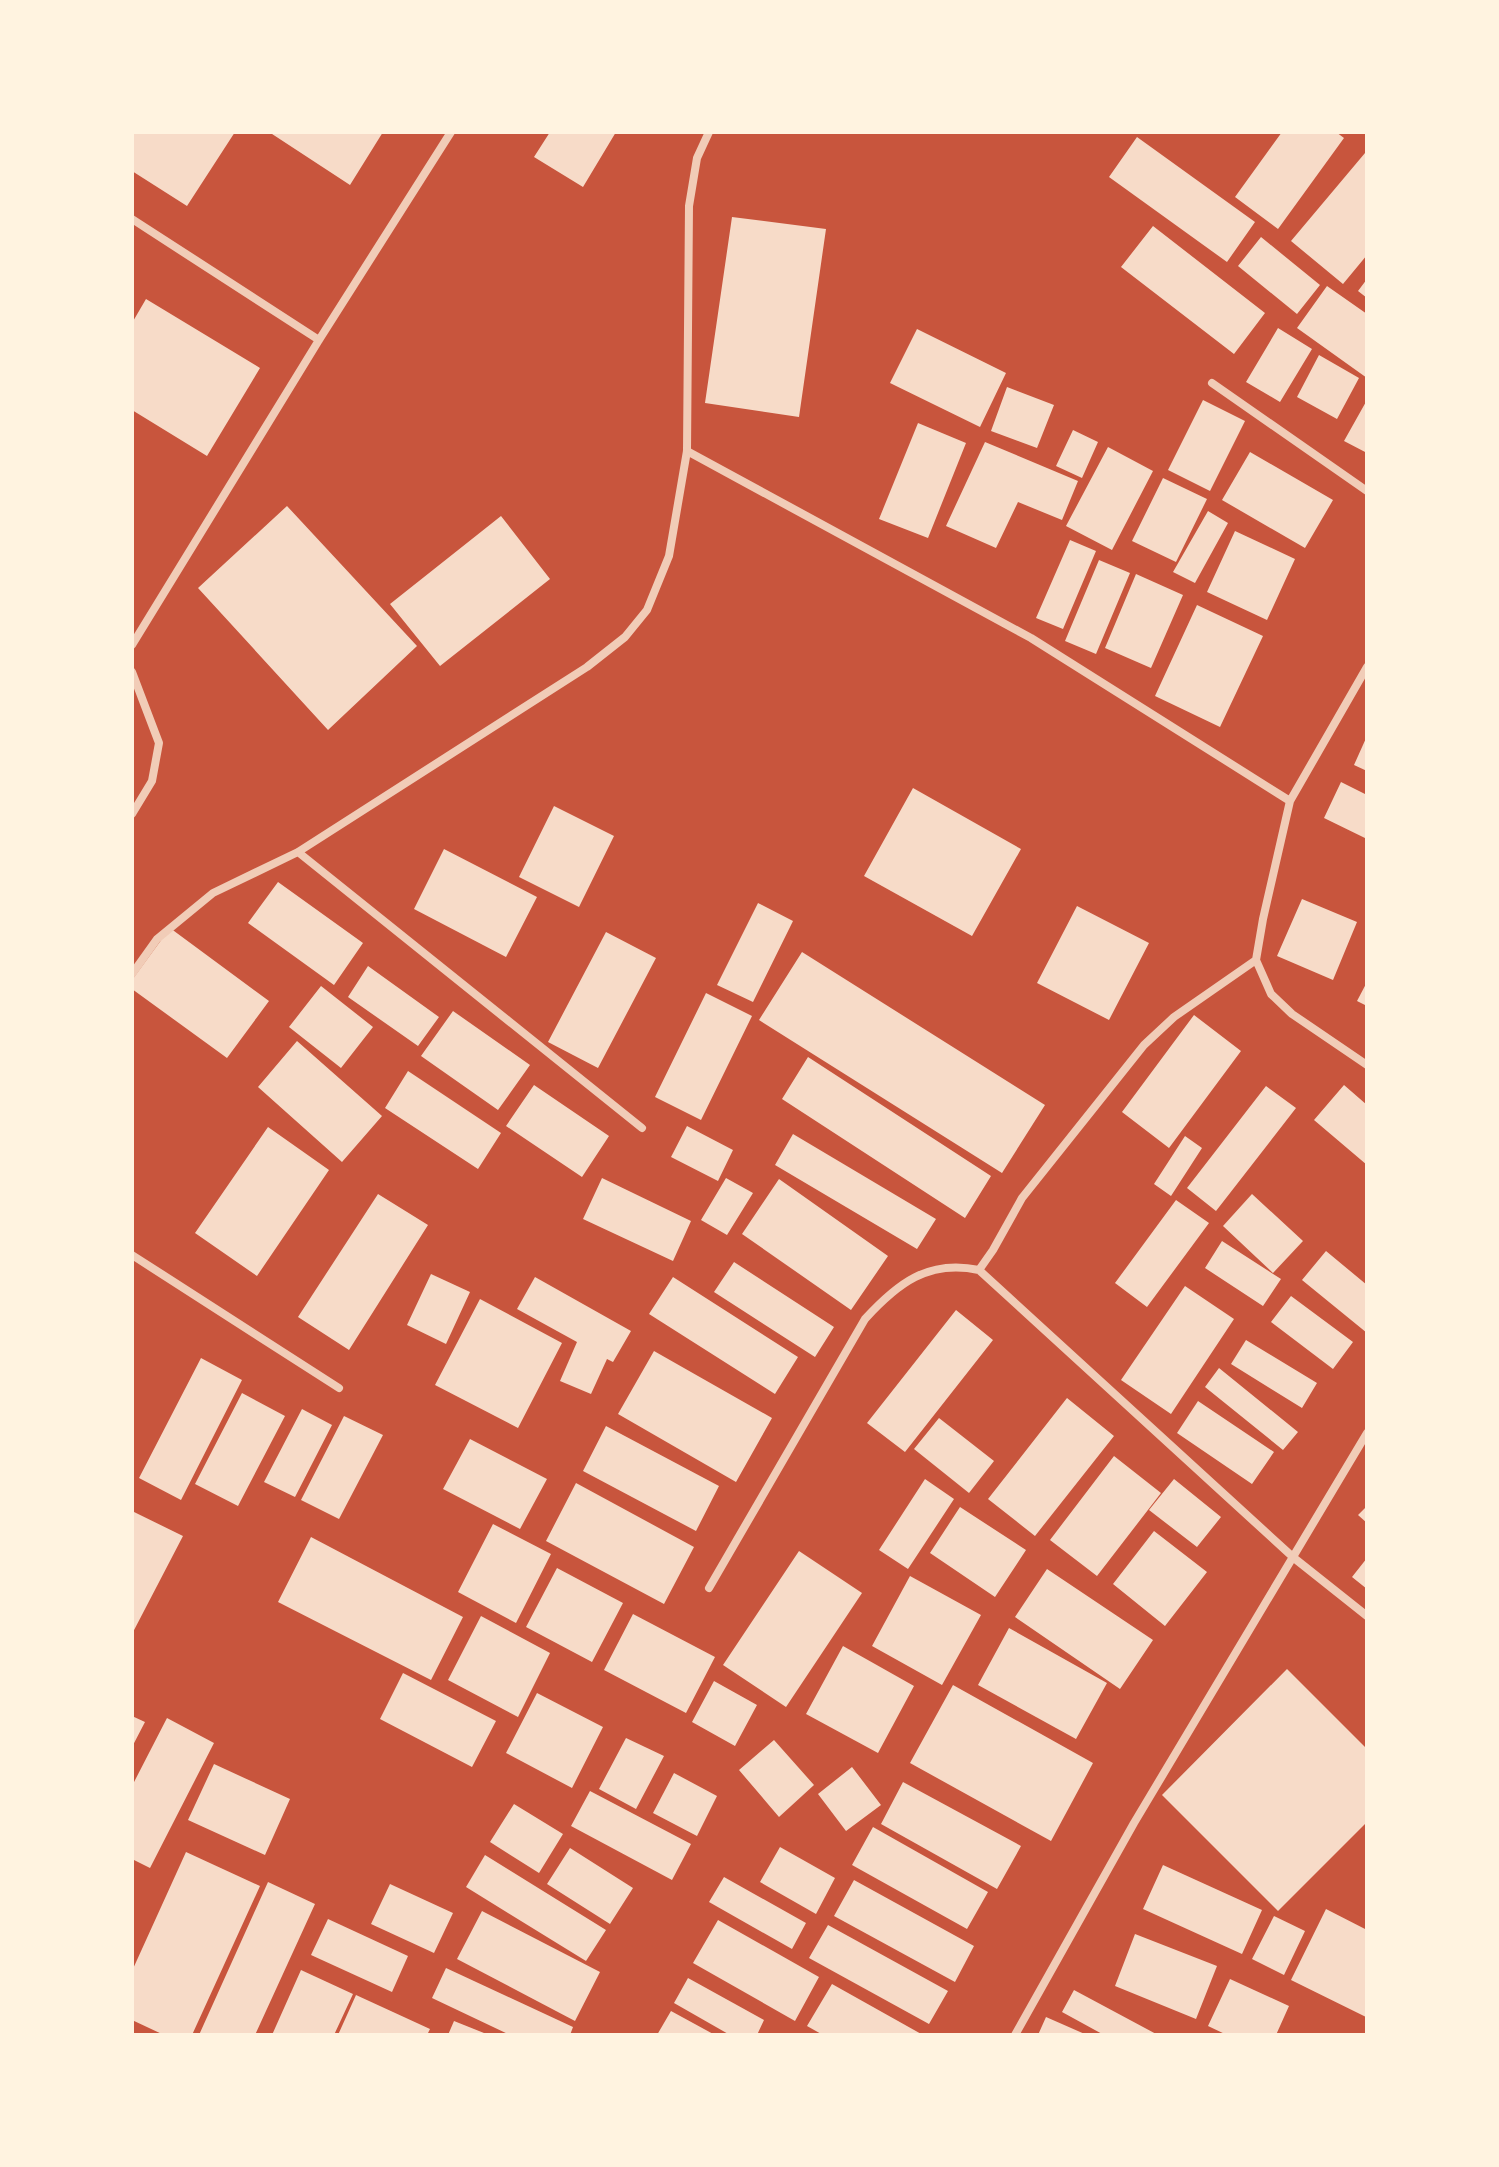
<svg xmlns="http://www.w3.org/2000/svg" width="1499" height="2167" viewBox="0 0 1499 2167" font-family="Montserrat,sans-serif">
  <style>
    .building { fill: #f7dbc8 }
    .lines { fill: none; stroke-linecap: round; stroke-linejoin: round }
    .minor { stroke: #f1ccb7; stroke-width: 8 }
  </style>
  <rect width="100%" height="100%" fill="#c8553d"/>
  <path class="building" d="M132,132H235L187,206L132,171Z
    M269,132H383L350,185Z
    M550,132H616L583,187L534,157Z
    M1282,132H1336L1344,138L1278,229L1235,197Z
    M1137,137L1255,222L1227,262L1109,177Z
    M1365,153L1367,154V255L1343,284L1291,241Z
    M732,217L826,229L799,417L705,403Z
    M1153,226L1265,313L1234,354L1121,267Z
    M1261,237L1320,285L1297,314L1238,266Z
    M1367,279V298L1358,291Z
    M1327,286L1367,314V378L1297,328Z
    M146,299L260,368L207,456L132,410V323Z
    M1278,328L1312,349L1280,402L1246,382Z
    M917,329L1006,373L980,427L890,383Z
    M1319,355L1359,378L1337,419L1297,397Z
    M1007,387L1054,405L1037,448L991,431Z
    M1203,400L1245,421L1210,491L1168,470Z
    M1367,400V453L1344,441Z
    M918,423L966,443L928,538L879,519Z
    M1073,430L1098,442L1082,478L1056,466Z
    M985,442L1078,481L1062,520L1018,502L996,548L946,526Z
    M1108,447L1153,471L1112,550L1066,526Z
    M1250,452L1333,500L1305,548L1222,500Z
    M1163,478L1207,499L1176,562L1132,541Z
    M287,506L417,646L328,730L198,588Z
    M1208,511L1228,523L1195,583L1173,572Z
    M501,516L550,579L440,666L390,604Z
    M1235,531L1295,559L1267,620L1207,592Z
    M1070,540L1096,551L1063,629L1036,618Z
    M1099,560L1130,573L1096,654L1065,641Z
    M1136,574L1183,595L1151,668L1105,648Z
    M1197,605L1263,636L1220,727L1155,696Z
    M1367,736V771L1354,765Z
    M1341,782L1367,795V839L1324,818Z
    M913,788L1021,849L972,936L864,876Z
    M554,806L614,836L579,907L519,877Z
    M444,849L537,897L506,957L414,909Z
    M278,882L363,943L334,985L248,923Z
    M1302,899L1357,922L1333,980L1277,956Z
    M758,903L793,921L753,1002L717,985Z
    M1077,906L1149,943L1109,1020L1037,983Z
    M170,928L269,1001L227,1058L132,989V980Z
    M606,932L656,958L598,1068L548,1042Z
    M802,952L1045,1105L1002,1173L759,1020Z
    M368,966L439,1017L418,1046L348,997Z
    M1367,982V1006L1357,1001Z
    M321,986L373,1027L341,1068L289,1027Z
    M706,993L752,1016L701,1120L655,1097Z
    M453,1011L530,1065L498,1110L421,1056Z
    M1194,1015L1241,1051L1169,1148L1122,1112Z
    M297,1041L382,1116L342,1162L258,1087Z
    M808,1057L991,1176L965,1218L782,1099Z
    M408,1071L501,1133L478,1169L385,1108Z
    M534,1085L609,1136L582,1177L506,1126Z
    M1344,1085L1367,1105V1165L1314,1120Z
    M1266,1086L1296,1108L1216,1211L1187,1188Z
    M687,1126L733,1150L718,1181L671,1157Z
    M268,1127L329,1170L257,1276L195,1233Z
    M793,1134L936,1219L917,1249L775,1165Z
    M1185,1136L1202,1148L1171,1196L1154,1184Z
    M602,1178L691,1221L673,1261L583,1219Z
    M726,1178L753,1193L727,1235L701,1220Z
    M779,1179L888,1256L851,1310L742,1234Z
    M378,1194L428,1225L349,1350L298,1317Z
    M1252,1194L1303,1241L1273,1273L1223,1226Z
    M1176,1200L1209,1223L1147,1307L1115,1283Z
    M1222,1241L1281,1279L1263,1306L1205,1268Z
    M1326,1251L1367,1285V1333L1302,1280Z
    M734,1262L834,1327L815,1357L714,1292Z
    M431,1274L470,1292L446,1344L407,1325Z
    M535,1277L631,1331L613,1362L607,1359L591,1394L560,1381L577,1342L517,1309Z
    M673,1277L798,1357L775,1394L649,1314Z
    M1185,1286L1234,1319L1171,1414L1121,1380Z
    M1291,1296L1353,1342L1333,1369L1271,1322Z
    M480,1299L562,1343L518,1428L435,1385Z
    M956,1310L993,1340L905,1452L867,1423Z
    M1246,1340L1317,1383L1302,1408L1231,1364Z
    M654,1351L772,1418L736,1482L618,1414Z
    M201,1358L242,1380L181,1500L139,1478Z
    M1219,1368L1298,1432L1283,1450L1205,1387Z
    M242,1393L285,1416L238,1506L195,1484Z
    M1067,1398L1114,1436L1035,1536L988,1499Z
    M1198,1401L1274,1452L1252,1484L1177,1433Z
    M302,1409L332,1425L295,1497L264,1482Z
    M344,1416L383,1435L339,1519L301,1500Z
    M939,1418L994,1461L969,1493L914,1449Z
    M606,1426L719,1486L696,1531L583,1471Z
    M470,1439L547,1479L520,1529L443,1489Z
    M1114,1456L1161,1493L1097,1576L1050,1540Z
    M925,1479L954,1499L908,1569L879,1550Z
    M1174,1479L1221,1517L1197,1547L1149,1510Z
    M576,1483L694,1547L664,1604L546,1541Z
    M1367,1506V1523L1358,1515Z
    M960,1507L1026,1550L995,1597L930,1553Z
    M132,1511L183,1536L132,1634Z
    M493,1524L551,1554L516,1623L458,1592Z
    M1154,1531L1207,1572L1165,1626L1113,1584Z
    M311,1537L463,1617L431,1680L278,1602Z
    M799,1551L862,1593L786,1707L723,1665Z
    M1367,1558V1589L1352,1577Z
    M557,1568L623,1603L592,1662L526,1627Z
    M1047,1569L1153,1640L1120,1689L1015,1617Z
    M910,1576L981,1615L942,1685L872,1646Z
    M633,1614L715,1657L686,1713L604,1670Z
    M481,1616L550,1653L518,1717L448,1680Z
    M1009,1628L1107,1683L1076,1739L978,1685Z
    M843,1646L914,1686L878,1753L806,1714Z
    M1287,1669L1367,1749V1822L1278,1911L1162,1795Z
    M403,1673L496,1721L472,1767L380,1719Z
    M714,1681L757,1705L735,1746L692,1722Z
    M953,1685L1093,1763L1051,1841L910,1763Z
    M537,1693L603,1727L572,1788L506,1753Z
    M132,1716L145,1722L132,1747Z
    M167,1718L214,1743L150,1868L132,1859V1786Z
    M626,1738L664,1756L636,1809L599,1789Z
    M774,1740L814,1785L779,1817L739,1770Z
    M214,1764L290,1799L265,1855L188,1820Z
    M852,1767L881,1805L846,1831L818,1794Z
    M674,1773L717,1796L697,1836L653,1813Z
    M903,1782L1021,1846L997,1889L881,1824Z
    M590,1791L691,1844L672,1880L571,1826Z
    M514,1804L563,1834L539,1873L490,1842Z
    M873,1827L988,1892L967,1929L852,1865Z
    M780,1847L835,1878L816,1914L760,1882Z
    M570,1848L633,1888L610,1924L547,1884Z
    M186,1852L260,1886L192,2035H164L132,2020V1971Z
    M485,1855L606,1930L586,1961L466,1887Z
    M1163,1865L1262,1910L1242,1954L1143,1909Z
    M724,1877L806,1923L792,1949L709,1902Z
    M854,1880L974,1946L955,1982L834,1916Z
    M268,1882L315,1904L255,2035H199Z
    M390,1884L453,1913L434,1953L371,1924Z
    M1326,1909L1367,1930L1366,2017L1291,1980Z
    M482,1911L600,1972L575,2021L457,1959Z
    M1274,1916L1305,1931L1284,1975L1252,1959Z
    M328,1919L408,1956L392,1992L311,1955Z
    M718,1920L819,1977L795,2021L693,1963Z
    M828,1925L948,1991L929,2024L809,1958Z
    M1135,1934L1217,1966L1196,2019L1115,1986Z
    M446,1968L573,2027L570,2035H510L432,1998Z
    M301,1970L353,1994L334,2035H272Z
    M688,1978L764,2020L757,2035H730L674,2003Z
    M1230,1979L1289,2006L1276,2035H1227L1208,2026Z
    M832,1984L923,2035H823L807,2026Z
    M1074,1990L1158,2035H1104L1062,2012Z
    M356,1995L430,2029L427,2035H338Z
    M671,2011L715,2035H657Z
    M1046,2017L1087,2035H1038Z
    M454,2021L489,2035H448Z"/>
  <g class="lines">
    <path class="minor" d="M132,219L319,340
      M1212,383L1367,491
      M687,451L1031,638L1290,801
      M132,645L319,340L451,132
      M1367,667L1290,801L1263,919L1256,960L1271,994L1292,1014L1367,1065
      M132,672L159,743L152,781L132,814
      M298,852L642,1128
      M132,974L157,939L213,893L298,852L587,667L625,637L647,610L669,556L687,451L689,206L697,158L709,132
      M132,1255L339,1388
      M979,1270L993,1250L1022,1198L1144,1045L1174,1017L1256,960
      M709,1588L865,1319C897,1284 928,1259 979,1270L1294,1558L1367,1616
      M1015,2035L1134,1823L1367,1433"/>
  </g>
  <rect width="1499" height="2167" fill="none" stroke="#fff3e0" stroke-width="268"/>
</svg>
